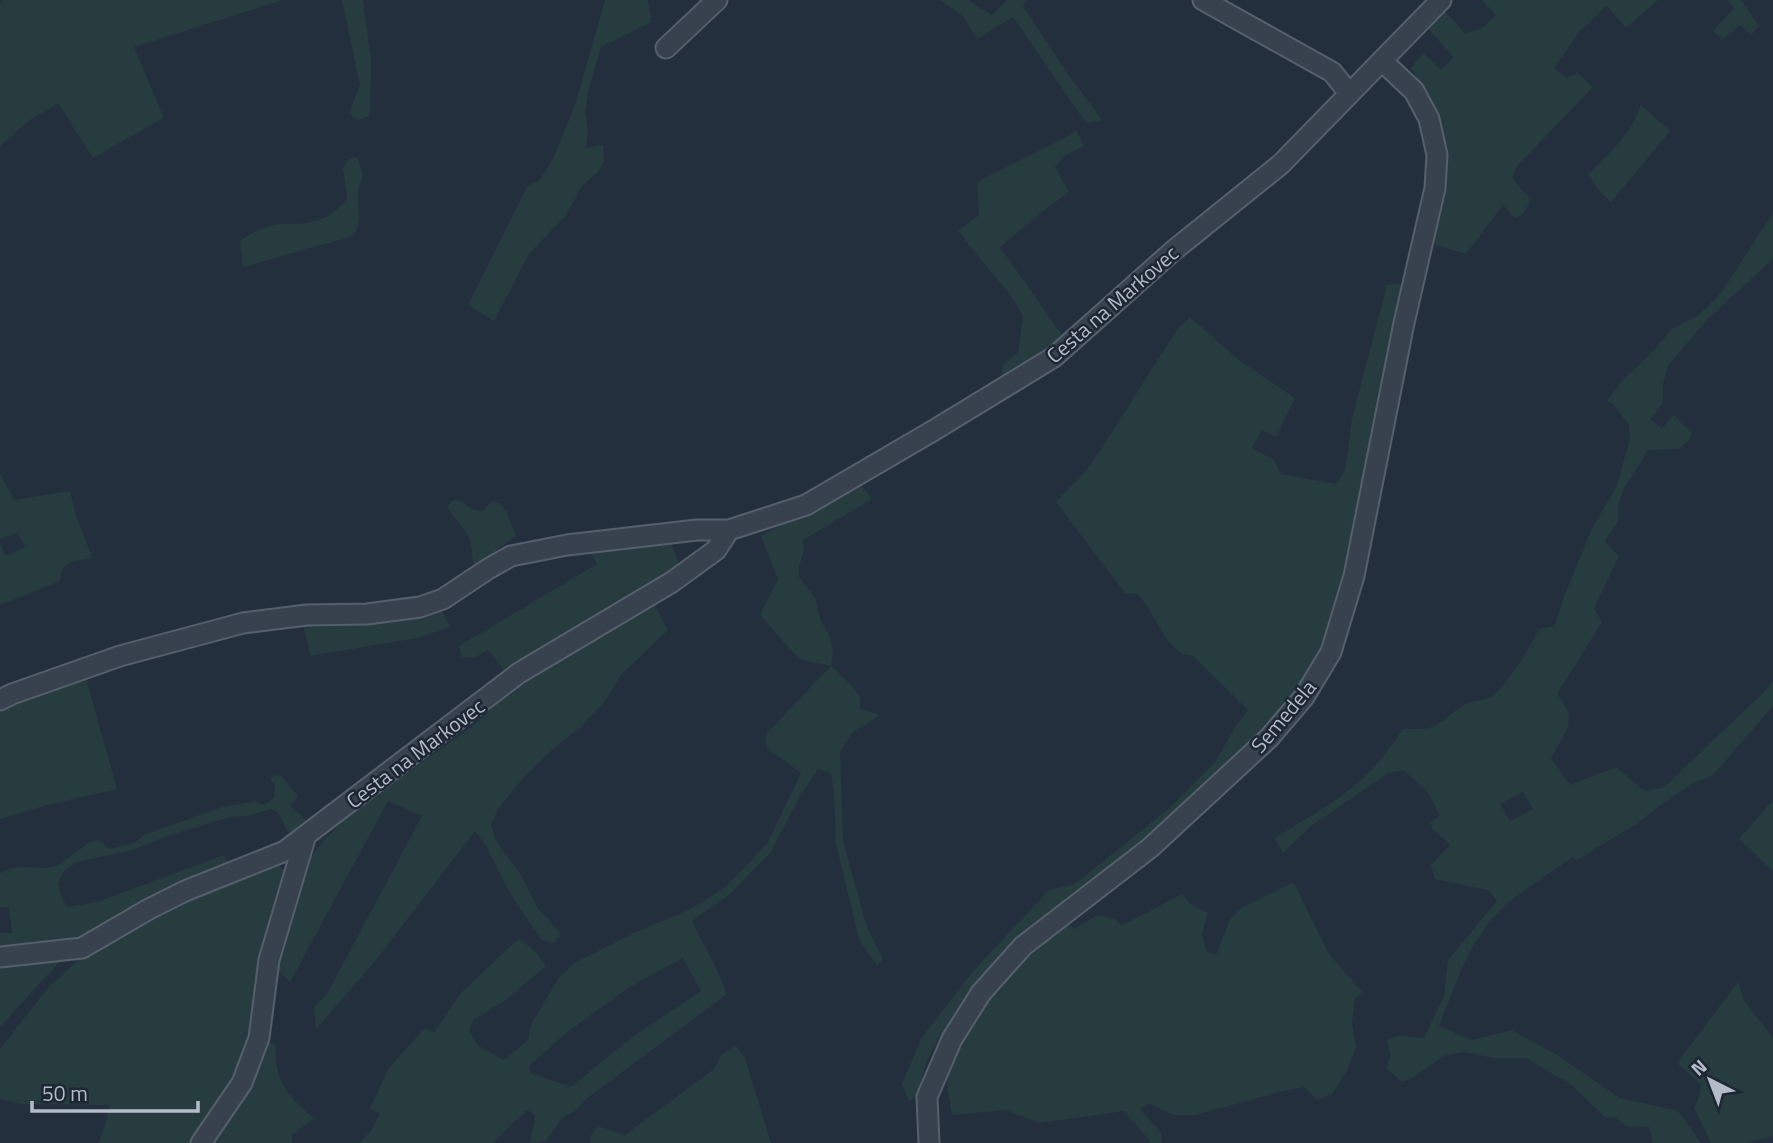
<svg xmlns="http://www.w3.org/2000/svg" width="1773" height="1143" viewBox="0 0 1773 1143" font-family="'Titillium Web',sans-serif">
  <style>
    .green { fill: #263c3f; fill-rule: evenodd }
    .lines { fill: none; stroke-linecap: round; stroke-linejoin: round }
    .street-casing { stroke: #565f6c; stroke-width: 23 }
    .street { stroke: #38414e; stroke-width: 19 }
    .labels { text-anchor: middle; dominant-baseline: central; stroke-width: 5; stroke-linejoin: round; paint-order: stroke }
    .street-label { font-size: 21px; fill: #b4bcc9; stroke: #1d2633 }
  </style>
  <rect width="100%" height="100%" fill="#242f3e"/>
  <path class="green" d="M 4,0 L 283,0 L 134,47 L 164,118 L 93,158 L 58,103 L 30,120 L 0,146 L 0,4 Z
    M 342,0 L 363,0 L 371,62 L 370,116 L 357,120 L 349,113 L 360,85 Z
    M 605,0 L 648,0 L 651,22 L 601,47 L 589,89 L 585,111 L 588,132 L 586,148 L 603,145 L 604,161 L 598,172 L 582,186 L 565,216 L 529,254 L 494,321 L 468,305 L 528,185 L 538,182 L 551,163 L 563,135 L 576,102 Z
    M 939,0 L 968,0 L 992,15 L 1007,0 L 1027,0 L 1023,6 L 1063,67 L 1102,120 L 1086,123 L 1013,17 L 977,39 L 962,15 Z
    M 1482,0 L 1658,0 L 1626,28 L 1607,6 L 1579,32 L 1554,68 L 1566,78 L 1578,73 L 1593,87 L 1517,166 L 1512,178 L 1531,200 L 1522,215 L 1515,218 L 1503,205 L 1466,254 L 1429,243 L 1434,118 L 1426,92 L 1411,68 L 1423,53 L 1441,70 L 1453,57 L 1428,28 L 1443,9 L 1465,33 L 1481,29 L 1496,15 Z
    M 1727,0 L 1741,0 L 1759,26 L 1751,35 L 1740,25 L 1723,39 L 1713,31 L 1734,8 Z
    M 1641,105 L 1670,131 L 1611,202 L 1600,192 L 1588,175 C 1609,153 1631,135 1641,105 Z
    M 1076,130 L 1084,146 L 1064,156 L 1055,167 L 1069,192 L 1043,211 L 1000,247 L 1066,341 L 999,391 L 1003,364 L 1018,353 L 1023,316 L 1015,301 L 958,231 L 979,215 L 977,182 L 1063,139 Z
    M 349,158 L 358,158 L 363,177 C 352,199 362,206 358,225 C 357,229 355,233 353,236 L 243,267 L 240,241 C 251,233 262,227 276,225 C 281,223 287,224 293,224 C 316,223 333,218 347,199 L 343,168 Z
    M 1773,213 L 1773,259 L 1709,318 L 1668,365 L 1663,384 L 1663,403 L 1650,419 L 1662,429 L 1674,415 L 1692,433 L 1688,441 L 1679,449 L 1648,450 L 1624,489 L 1618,504 L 1618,521 L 1605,541 L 1619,556 L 1594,608 L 1602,622 L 1557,694 L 1569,712 L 1568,728 L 1551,758 L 1570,785 L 1616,767 L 1644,791 L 1663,788 L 1763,693 L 1773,681 L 1773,706 L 1713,775 L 1690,785 L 1670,798 L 1636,824 L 1577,860 L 1573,857 C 1547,875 1506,900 1488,924 C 1465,953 1453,992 1439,1026 L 1472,1040 L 1512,1030 L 1557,1055 L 1620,1098 L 1678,1111 L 1701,1143 L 1653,1143 L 1649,1127 L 1626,1126 L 1615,1117 L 1606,1118 L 1570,1084 L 1526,1058 L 1494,1058 L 1463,1052 L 1447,1055 L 1436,1061 L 1412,1078 L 1402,1082 L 1386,1068 L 1391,1054 L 1386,1041 L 1397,1036 L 1424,1038 L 1444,996 L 1448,960 L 1497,901 L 1488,890 L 1435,879 L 1431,865 L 1450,845 L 1433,829 L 1430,822 L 1440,816 L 1427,791 L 1403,770 L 1388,773 L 1311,826 L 1283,853 L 1275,838 C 1303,820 1337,802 1361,780 C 1377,766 1391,747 1403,729 C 1406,729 1426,729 1429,728 C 1443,724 1453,710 1466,704 C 1476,700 1489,700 1496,693 C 1514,674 1528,651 1539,629 L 1555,626 L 1562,602 L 1592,528 L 1616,488 L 1630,439 L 1629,425 L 1613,404 L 1607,401 L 1623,380 L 1655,349 L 1672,329 L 1699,315 L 1721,293 ZM 1523,792 L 1533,809 L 1510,821 L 1500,804 Z
    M 1406,284 L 1348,575 L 1319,663 L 1267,730 L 1250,742 L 1183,807 L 1110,867 L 963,1006 L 938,1039 L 925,1065 L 918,1095 L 909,1101 L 902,1084 L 922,1037 L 974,970 L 1049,890 L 1075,884 L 1172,806 L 1216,761 L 1236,726 L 1248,710 L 1193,656 L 1180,653 L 1167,640 L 1147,606 L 1138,594 L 1125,593 L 1056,502 L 1090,466 L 1177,330 L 1190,317 L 1240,361 L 1295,398 L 1276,437 L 1262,430 L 1252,448 L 1274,460 L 1281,474 L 1336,484 L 1345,470 L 1352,419 L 1387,285 Z
    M 0,473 L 14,500 L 70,491 L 75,512 L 92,558 L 72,561 L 62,569 L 60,581 L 0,605 L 0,544 L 6,556 L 26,546 L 17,533 L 0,539 Z
    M 859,483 L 872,499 L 803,540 L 804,550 L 799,567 L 799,577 L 815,598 L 821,621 L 829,635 L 833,650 L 831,666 L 850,684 L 860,696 L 860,709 L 880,715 L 853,732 L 840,751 L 843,841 L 862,909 C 864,926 876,942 883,959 L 877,965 L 859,940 L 836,843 L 834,792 L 831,774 L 818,769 L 800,796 L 771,852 L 730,894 L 692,921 L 717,970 L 727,994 L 586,1099 L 575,1111 L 563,1117 L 546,1141 L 531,1143 L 530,1141 L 533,1130 L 535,1115 L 527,1110 L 493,1143 L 359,1143 L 370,1132 L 380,1114 L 370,1108 L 389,1068 L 425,1028 L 434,1032 L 461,993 L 518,939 L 532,948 L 546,966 L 506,1000 L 474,1019 L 469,1031 L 479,1046 L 504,1060 L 528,1040 L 531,1024 L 560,976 L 575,963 L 631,934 L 687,911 L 723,889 L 767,844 L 801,773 L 766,747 L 766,734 L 831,666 L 799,659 L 760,615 L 778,579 L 761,536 ZM 683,958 L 701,991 L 630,1039 L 571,1087 L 530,1073 L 529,1066 L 566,1033 L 628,988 Z
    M 453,500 L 460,500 L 471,509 L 482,511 L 491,502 L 500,503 L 507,513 L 516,536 L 498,549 L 493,558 L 476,570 C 470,558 474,547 468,536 C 463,526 453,517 447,507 Z
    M 669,539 L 681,568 L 510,678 L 488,650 L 474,658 L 462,657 L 459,646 L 597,564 L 589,549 Z
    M 652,601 L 668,630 L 621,675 L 604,702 L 582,726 L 549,752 L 525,776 L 498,809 L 491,825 L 496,841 L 521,875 L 538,909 L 548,919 L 561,934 L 554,943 L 542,940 C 531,923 518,907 508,889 C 497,871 489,846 475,831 L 372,965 L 316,1029 L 314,1008 L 328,992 L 422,816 L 388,801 L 290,982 L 278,971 L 281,948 L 310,857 L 324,840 L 363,801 L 393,780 L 406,774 L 474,725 L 496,705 L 541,672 L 584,643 Z
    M 440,609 L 451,627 L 417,638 L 310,656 L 303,623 Z
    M 85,675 L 117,789 L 47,805 L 0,819 L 0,708 Z
    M 274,775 L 282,776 L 291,789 L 299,796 L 290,806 L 303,817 L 311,829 L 291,837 L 278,813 L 272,809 L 247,816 L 230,817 L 170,835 L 132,850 L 77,862 L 65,870 L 58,883 L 62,898 L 67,907 L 97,902 L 224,855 L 228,867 L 76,944 L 0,952 L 0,933 L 12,933 L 9,907 L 0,908 L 0,873 L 14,868 L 29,867 L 45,868 L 57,866 L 90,842 L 99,840 L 109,849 L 134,843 L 146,834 L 219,808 L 255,801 L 264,805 L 274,798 L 275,786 L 270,779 Z
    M 1773,800 L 1773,871 L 1739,839 Z
    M 275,860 L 287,874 L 249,1041 L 236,1077 L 194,1143 L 98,1143 L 103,1132 L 110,1105 L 22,1104 L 0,1099 L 0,1049 L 47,989 L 77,961 L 152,917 Z
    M 1292,883 L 1295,885 L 1329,954 L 1363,993 L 1355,998 L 1352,1023 L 1356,1047 L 1347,1070 L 1332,1094 L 1317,1100 L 1304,1087 L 1279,1092 L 1196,1115 L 1174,1115 L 1149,1104 L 1140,1109 L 1161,1133 L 1162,1143 L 1150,1143 L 1149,1140 L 1124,1111 L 1039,1123 L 1006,1110 L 952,1115 L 947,1084 L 949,1063 L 968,1022 L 1029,949 L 1069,923 L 1074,929 L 1098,915 L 1115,919 L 1121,926 L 1182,894 L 1190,904 L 1208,913 L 1202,934 L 1206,951 L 1216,955 L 1230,920 L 1241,908 Z
    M 63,958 L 0,1027 L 0,964 Z
    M 1738,982 L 1745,1002 L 1773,1038 L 1773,1136 L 1746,1143 L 1711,1143 L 1694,1108 L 1699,1097 L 1701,1085 L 1677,1063 Z
    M 266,1040 L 276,1046 C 274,1081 288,1097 314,1118 L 292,1135 L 292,1142 L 293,1143 L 211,1143 Z
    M 736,1046 L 745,1058 L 771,1143 L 591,1143 L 590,1137 L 597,1126 L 625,1135 L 714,1069 L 721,1055 Z"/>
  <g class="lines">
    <g class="street-casing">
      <path id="street" d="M 1203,0 L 1332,72 L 1349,93
        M 666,48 L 717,0
        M 0,700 L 12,694 L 120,656 L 243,623 L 307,615 L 367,614 L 420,607 L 443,599 L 488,569 L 511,556 L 567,545 L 697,530 L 729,530 L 806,505 L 931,432 L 1054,357 L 1173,251 L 1281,164 L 1441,0
        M 0,957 L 82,948 L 149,909 L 185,891 L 285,851 L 519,673 L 672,582 L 716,550 L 729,530
        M 201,1143 L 242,1083 L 259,1038 L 269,960 L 306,835
        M 929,1143 L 927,1097 L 952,1039 L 981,993 L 1023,946 L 1150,848 L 1269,738 L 1304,697 L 1331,652 L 1354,576 L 1404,323 L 1435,188 L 1437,155 L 1429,119 L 1414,91 L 1382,61"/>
    </g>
    <use href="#street" class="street"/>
  </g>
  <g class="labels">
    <g class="street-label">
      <text transform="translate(1112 304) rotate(-41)">Cesta na Markovec</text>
      <text transform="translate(1283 716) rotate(-50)">Semedela</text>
      <text transform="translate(415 753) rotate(-37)">Cesta na Markovec</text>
    </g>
  </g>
  <g transform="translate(1710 1080) rotate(318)" stroke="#1d2633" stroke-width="5" paint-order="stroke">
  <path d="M0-5L12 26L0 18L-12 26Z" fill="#b4bcc9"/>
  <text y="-10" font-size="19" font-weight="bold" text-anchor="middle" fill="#b4bcc9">N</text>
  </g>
  <path d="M32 1101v10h166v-10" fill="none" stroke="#b4bcc9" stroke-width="3.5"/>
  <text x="42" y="1101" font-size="21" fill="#b4bcc9" stroke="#1d2633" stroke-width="5" paint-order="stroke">50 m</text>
</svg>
